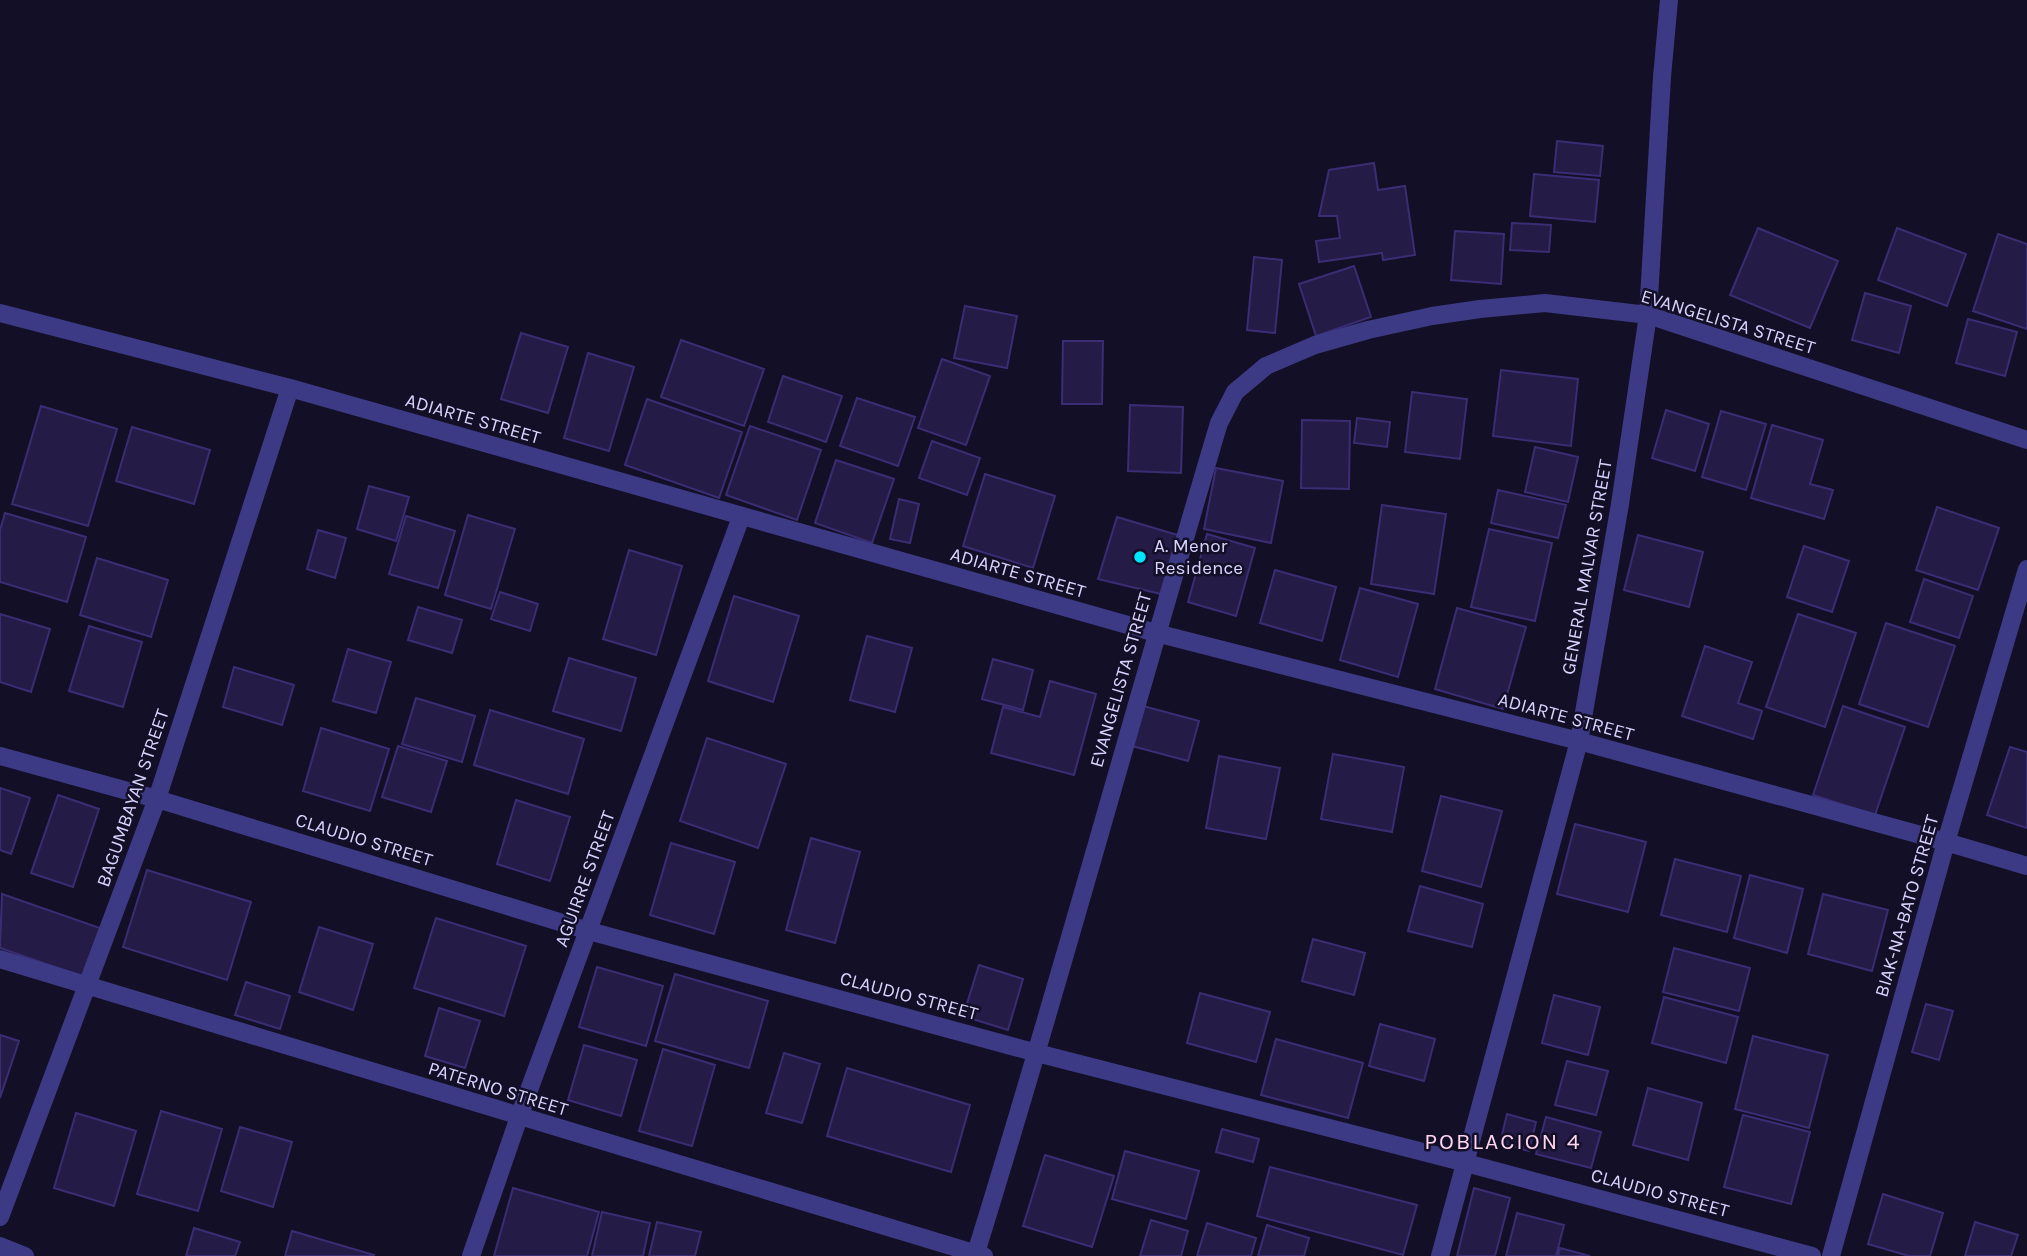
<svg xmlns="http://www.w3.org/2000/svg" width="2027" height="1256" viewBox="0 0 2027 1256" font-family="Karla,sans-serif">
  <style>
    .building { fill: #241b47; stroke: #3b2d73; stroke-width: 2 }
    .lines { fill: none; stroke-linecap: round; stroke-linejoin: round }
    .minor { stroke: #3d3a85; stroke-width: 18 }
    .poi-dot { fill: #00e5ff; stroke: #130f26; stroke-width: 2.5 }
    .labels { text-anchor: middle; dominant-baseline: central; stroke-width: 5; stroke-linejoin: round; paint-order: stroke }
    .street-label { font-size: 19px; fill: #d9d4ff; stroke: #130f26 }
    .poi-label { font-size: 19px; fill: #d9d4ff; stroke: #130f26; text-anchor: start }
    .quarter-label { font-size: 23px; letter-spacing: 2px; fill: #ffd6f0; stroke: #130f26 }
  </style>
  <rect width="100%" height="100%" fill="#130f26"/>
  <path class="building" d="M 1557,141 L 1603,146 L 1600,176 L 1554,172 Z
    M 1374,163 L 1378,190 L 1405,186 L 1415,255 L 1383,260 L 1382,253 L 1319,262 L 1316,241 L 1340,238 L 1337,216 L 1319,216 L 1329,170 Z
    M 1534,174 L 1599,180 L 1595,222 L 1530,216 Z
    M 1512,223 L 1551,225 L 1549,252 L 1510,250 Z
    M 1758,228 L 1838,261 L 1810,328 L 1730,295 Z
    M 1897,228 L 1966,254 L 1947,306 L 1878,280 Z
    M 1455,231 L 1504,234 L 1501,284 L 1451,280 Z
    M 1998,234 L 2027,244 L 2027,329 L 1973,311 Z
    M 1254,257 L 1282,260 L 1275,333 L 1247,330 Z
    M 1354,266 L 1371,317 L 1316,336 L 1299,284 Z
    M 1865,293 L 1911,306 L 1899,353 L 1852,340 Z
    M 965,306 L 1017,316 L 1007,368 L 954,358 Z
    M 1968,319 L 2017,332 L 2005,376 L 1956,363 Z
    M 521,333 L 568,347 L 548,413 L 501,399 Z
    M 681,340 L 764,369 L 744,426 L 661,397 Z
    M 1063,341 L 1103,341 L 1102,404 L 1062,404 Z
    M 588,353 L 634,367 L 609,451 L 564,438 Z
    M 942,359 L 990,376 L 966,445 L 918,428 Z
    M 1501,370 L 1578,379 L 1571,446 L 1493,436 Z
    M 783,376 L 842,396 L 826,442 L 768,422 Z
    M 1412,392 L 1467,399 L 1460,459 L 1405,452 Z
    M 857,398 L 915,417 L 898,466 L 840,446 Z
    M 647,399 L 742,432 L 719,498 L 625,465 Z
    M 1130,405 L 1183,407 L 1181,473 L 1128,471 Z
    M 41,406 L 117,429 L 88,526 L 12,504 Z
    M 1666,410 L 1709,424 L 1695,471 L 1652,458 Z
    M 1721,411 L 1766,424 L 1746,490 L 1702,477 Z
    M 1357,418 L 1390,422 L 1387,447 L 1354,443 Z
    M 1302,420 L 1350,421 L 1349,489 L 1301,488 Z
    M 1772,425 L 1823,440 L 1810,484 L 1833,490 L 1824,519 L 1751,498 Z
    M 750,426 L 821,450 L 797,520 L 726,495 Z
    M 132,427 L 210,450 L 194,504 L 116,481 Z
    M 932,441 L 980,458 L 967,495 L 919,478 Z
    M 1535,447 L 1578,457 L 1568,502 L 1525,492 Z
    M 836,460 L 894,479 L 872,543 L 815,523 Z
    M 1216,468 L 1283,481 L 1271,543 L 1204,529 Z
    M 985,474 L 1055,496 L 1033,568 L 963,546 Z
    M 369,486 L 409,497 L 396,541 L 357,529 Z
    M 1498,490 L 1566,505 L 1558,538 L 1491,523 Z
    M 899,499 L 919,504 L 910,543 L 890,539 Z
    M 1382,505 L 1446,514 L 1434,594 L 1371,584 Z
    M 1937,507 L 1999,528 L 1978,590 L 1916,570 Z
    M 5,513 L 86,537 L 67,602 L 0,582 L 0,530 Z
    M 468,515 L 515,529 L 491,609 L 445,595 Z
    M 406,516 L 455,531 L 438,588 L 389,574 Z
    M 1117,517 L 1181,536 L 1165,595 L 1098,579 Z
    M 1489,529 L 1552,543 L 1535,621 L 1471,607 Z
    M 318,530 L 346,538 L 335,578 L 307,569 Z
    M 1207,534 L 1255,548 L 1236,616 L 1188,602 Z
    M 1638,535 L 1703,552 L 1689,607 L 1624,590 Z
    M 1804,546 L 1849,561 L 1832,612 L 1787,597 Z
    M 629,550 L 682,566 L 656,655 L 603,639 Z
    M 97,558 L 168,580 L 151,637 L 80,615 Z
    M 1275,570 L 1336,587 L 1322,641 L 1260,623 Z
    M 1924,579 L 1973,596 L 1959,638 L 1910,622 Z
    M 1360,588 L 1418,604 L 1398,677 L 1340,660 Z
    M 500,592 L 538,604 L 530,631 L 491,619 Z
    M 734,596 L 799,616 L 773,702 L 708,681 Z
    M 418,607 L 462,620 L 452,653 L 408,640 Z
    M 1457,608 L 1526,627 L 1503,709 L 1435,689 Z
    M 0,614 L 50,629 L 31,692 L 0,682 Z
    M 1798,614 L 1856,633 L 1825,727 L 1766,707 Z
    M 1886,623 L 1955,646 L 1928,727 L 1859,704 Z
    M 89,626 L 142,642 L 123,707 L 69,691 Z
    M 867,636 L 912,648 L 895,712 L 850,700 Z
    M 1705,646 L 1752,662 L 1738,703 L 1762,711 L 1753,739 L 1682,716 Z
    M 348,649 L 391,662 L 376,713 L 333,701 Z
    M 569,658 L 636,678 L 621,731 L 553,711 Z
    M 993,659 L 1033,670 L 1023,710 L 982,699 Z
    M 234,667 L 294,685 L 282,725 L 223,707 Z
    M 1050,681 L 1096,694 L 1074,775 L 991,753 L 1003,707 L 1040,717 Z
    M 416,698 L 475,716 L 462,762 L 402,744 Z
    M 1143,706 L 1199,721 L 1188,761 L 1132,746 Z
    M 1843,706 L 1905,727 L 1875,815 L 1813,795 Z
    M 490,710 L 584,739 L 568,794 L 474,765 Z
    M 321,728 L 389,749 L 370,811 L 303,791 Z
    M 707,738 L 786,764 L 758,848 L 680,821 Z
    M 398,746 L 447,761 L 431,812 L 382,797 Z
    M 2010,747 L 2027,752 L 2027,828 L 1987,815 Z
    M 1333,754 L 1404,767 L 1392,832 L 1321,819 Z
    M 1219,756 L 1280,768 L 1266,839 L 1206,828 Z
    M 0,788 L 30,798 L 11,854 L 0,850 Z
    M 58,795 L 99,809 L 73,887 L 31,873 Z
    M 1441,796 L 1502,811 L 1481,887 L 1422,871 Z
    M 516,800 L 570,817 L 550,881 L 497,864 Z
    M 1575,824 L 1646,842 L 1628,912 L 1557,894 Z
    M 811,838 L 860,852 L 835,943 L 786,930 Z
    M 671,843 L 735,862 L 714,934 L 650,915 Z
    M 1675,859 L 1741,876 L 1727,932 L 1661,915 Z
    M 147,870 L 251,902 L 227,980 L 123,947 Z
    M 1750,875 L 1803,889 L 1787,953 L 1734,938 Z
    M 1420,886 L 1483,904 L 1472,947 L 1408,931 Z
    M 2,894 L 100,928 L 84,977 L 0,948 Z
    M 1823,894 L 1888,910 L 1872,971 L 1808,954 Z
    M 436,918 L 526,946 L 504,1016 L 414,988 Z
    M 319,927 L 373,944 L 353,1010 L 299,992 Z
    M 1313,939 L 1365,953 L 1354,995 L 1302,981 Z
    M 1674,948 L 1750,968 L 1739,1011 L 1663,992 Z
    M 979,965 L 1023,979 L 1008,1030 L 963,1016 Z
    M 597,967 L 663,986 L 646,1046 L 579,1027 Z
    M 675,974 L 768,1001 L 749,1068 L 655,1041 Z
    M 246,982 L 290,996 L 280,1029 L 235,1015 Z
    M 1200,993 L 1270,1012 L 1256,1062 L 1187,1043 Z
    M 1554,995 L 1600,1007 L 1588,1055 L 1542,1043 Z
    M 1664,997 L 1738,1017 L 1726,1063 L 1652,1043 Z
    M 1926,1004 L 1953,1011 L 1939,1060 L 1912,1052 Z
    M 439,1008 L 480,1021 L 465,1068 L 425,1056 Z
    M 1380,1024 L 1435,1039 L 1424,1081 L 1369,1066 Z
    M 0,1035 L 19,1041 L 0,1098 Z
    M 1753,1036 L 1828,1055 L 1809,1128 L 1735,1109 Z
    M 1276,1039 L 1363,1063 L 1348,1118 L 1261,1095 Z
    M 584,1045 L 637,1060 L 621,1116 L 568,1100 Z
    M 663,1049 L 715,1065 L 692,1146 L 639,1131 Z
    M 784,1053 L 820,1064 L 802,1123 L 766,1113 Z
    M 1567,1061 L 1608,1071 L 1596,1115 L 1555,1105 Z
    M 847,1068 L 970,1105 L 951,1172 L 827,1136 Z
    M 1648,1088 L 1702,1103 L 1688,1160 L 1633,1145 Z
    M 161,1111 L 222,1129 L 198,1211 L 137,1194 Z
    M 76,1113 L 136,1131 L 114,1206 L 54,1188 Z
    M 1507,1114 L 1536,1122 L 1529,1151 L 1500,1143 Z
    M 1743,1115 L 1810,1132 L 1791,1204 L 1724,1187 Z
    M 1546,1117 L 1601,1132 L 1591,1168 L 1536,1154 Z
    M 240,1127 L 292,1142 L 273,1207 L 221,1191 Z
    M 1222,1129 L 1259,1139 L 1253,1162 L 1216,1152 Z
    M 1125,1151 L 1199,1171 L 1186,1219 L 1112,1199 Z
    M 1045,1155 L 1114,1176 L 1092,1247 L 1023,1226 Z
    M 1270,1167 L 1417,1205 L 1403,1255 L 1257,1216 Z
    M 513,1188 L 599,1212 L 587,1256 L 494,1256 Z
    M 1474,1188 L 1510,1198 L 1495,1256 L 1457,1256 Z
    M 1883,1194 L 1943,1213 L 1930,1256 L 1909,1256 L 1868,1244 Z
    M 602,1212 L 650,1223 L 643,1256 L 592,1256 Z
    M 1517,1213 L 1564,1225 L 1556,1256 L 1506,1256 Z
    M 1151,1220 L 1188,1231 L 1181,1256 L 1140,1256 Z
    M 657,1222 L 701,1232 L 695,1256 L 649,1256 Z
    M 1975,1222 L 2018,1235 L 2011,1256 L 1965,1256 Z
    M 1207,1223 L 1256,1238 L 1251,1256 L 1197,1256 Z
    M 1267,1225 L 1309,1238 L 1304,1256 L 1258,1256 Z
    M 194,1228 L 240,1242 L 235,1256 L 186,1256 Z
    M 292,1231 L 374,1255 L 373,1256 L 285,1256 Z
    M 1560,1248 L 1590,1256 L 1558,1256 Z"/>
  <g class="lines">
    <path class="minor" d="M 0,313 L 290,388 L 1156,633 L 1579,741 L 1946,842 L 2027,866
      M 0,756 L 157,799 L 589,931 L 1037,1053 L 1466,1163 L 1812,1256
      M 0,959 L 984,1256
      M 0,1217 L 157,799 L 290,388
      M 0,1246 L 25,1256
      M 471,1256 L 519,1117 L 741,517
      M 975,1256 C 1061,980 1136,700 1219,423 L 1235,392 L 1266,366 L 1315,345 L 1368,330 L 1432,316 L 1480,309 L 1545,303 L 1648,315 L 2027,440
      M 1440,1256 L 1579,741 L 1620,504 L 1648,315 L 1662,77 L 1669,0
      M 1831,1256 L 1946,842 L 2027,569"/>
  </g>
  <circle class="poi-dot" cx="1140" cy="557" r="7"/>
  <g class="labels">
    <g class="street-label">
      <text transform="translate(1728 322) rotate(17)">EVANGELISTA STREET</text>
      <text transform="translate(473 419) rotate(16)">ADIARTE STREET</text>
      <text transform="translate(1587 567) rotate(-80)">GENERAL MALVAR STREET</text>
      <text transform="translate(1018 573) rotate(16)">ADIARTE STREET</text>
      <text transform="translate(1121 680) rotate(-74)">EVANGELISTA STREET</text>
      <text transform="translate(1566 717) rotate(15)">ADIARTE STREET</text>
      <text transform="translate(133 798) rotate(-71)">BAGUMBAYAN STREET</text>
      <text transform="translate(364 840) rotate(17)">CLAUDIO STREET</text>
      <text transform="translate(585 879) rotate(-70)">AGUIRRE STREET</text>
      <text transform="translate(1907 906) rotate(-74)">BIAK-NA-BATO STREET</text>
      <text transform="translate(909 996) rotate(15)">CLAUDIO STREET</text>
      <text transform="translate(498 1089) rotate(17)">PATERNO STREET</text>
      <text transform="translate(1660 1193) rotate(15)">CLAUDIO STREET</text>
    </g>
    <g class="poi-label">
      <text x="1154" y="546">A. Menor<tspan x="1154" dy="22">Residence</tspan></text>
    </g>
    <g class="quarter-label">
      <text x="1503" y="1141">POBLACION 4</text>
    </g>
  </g>
</svg>
